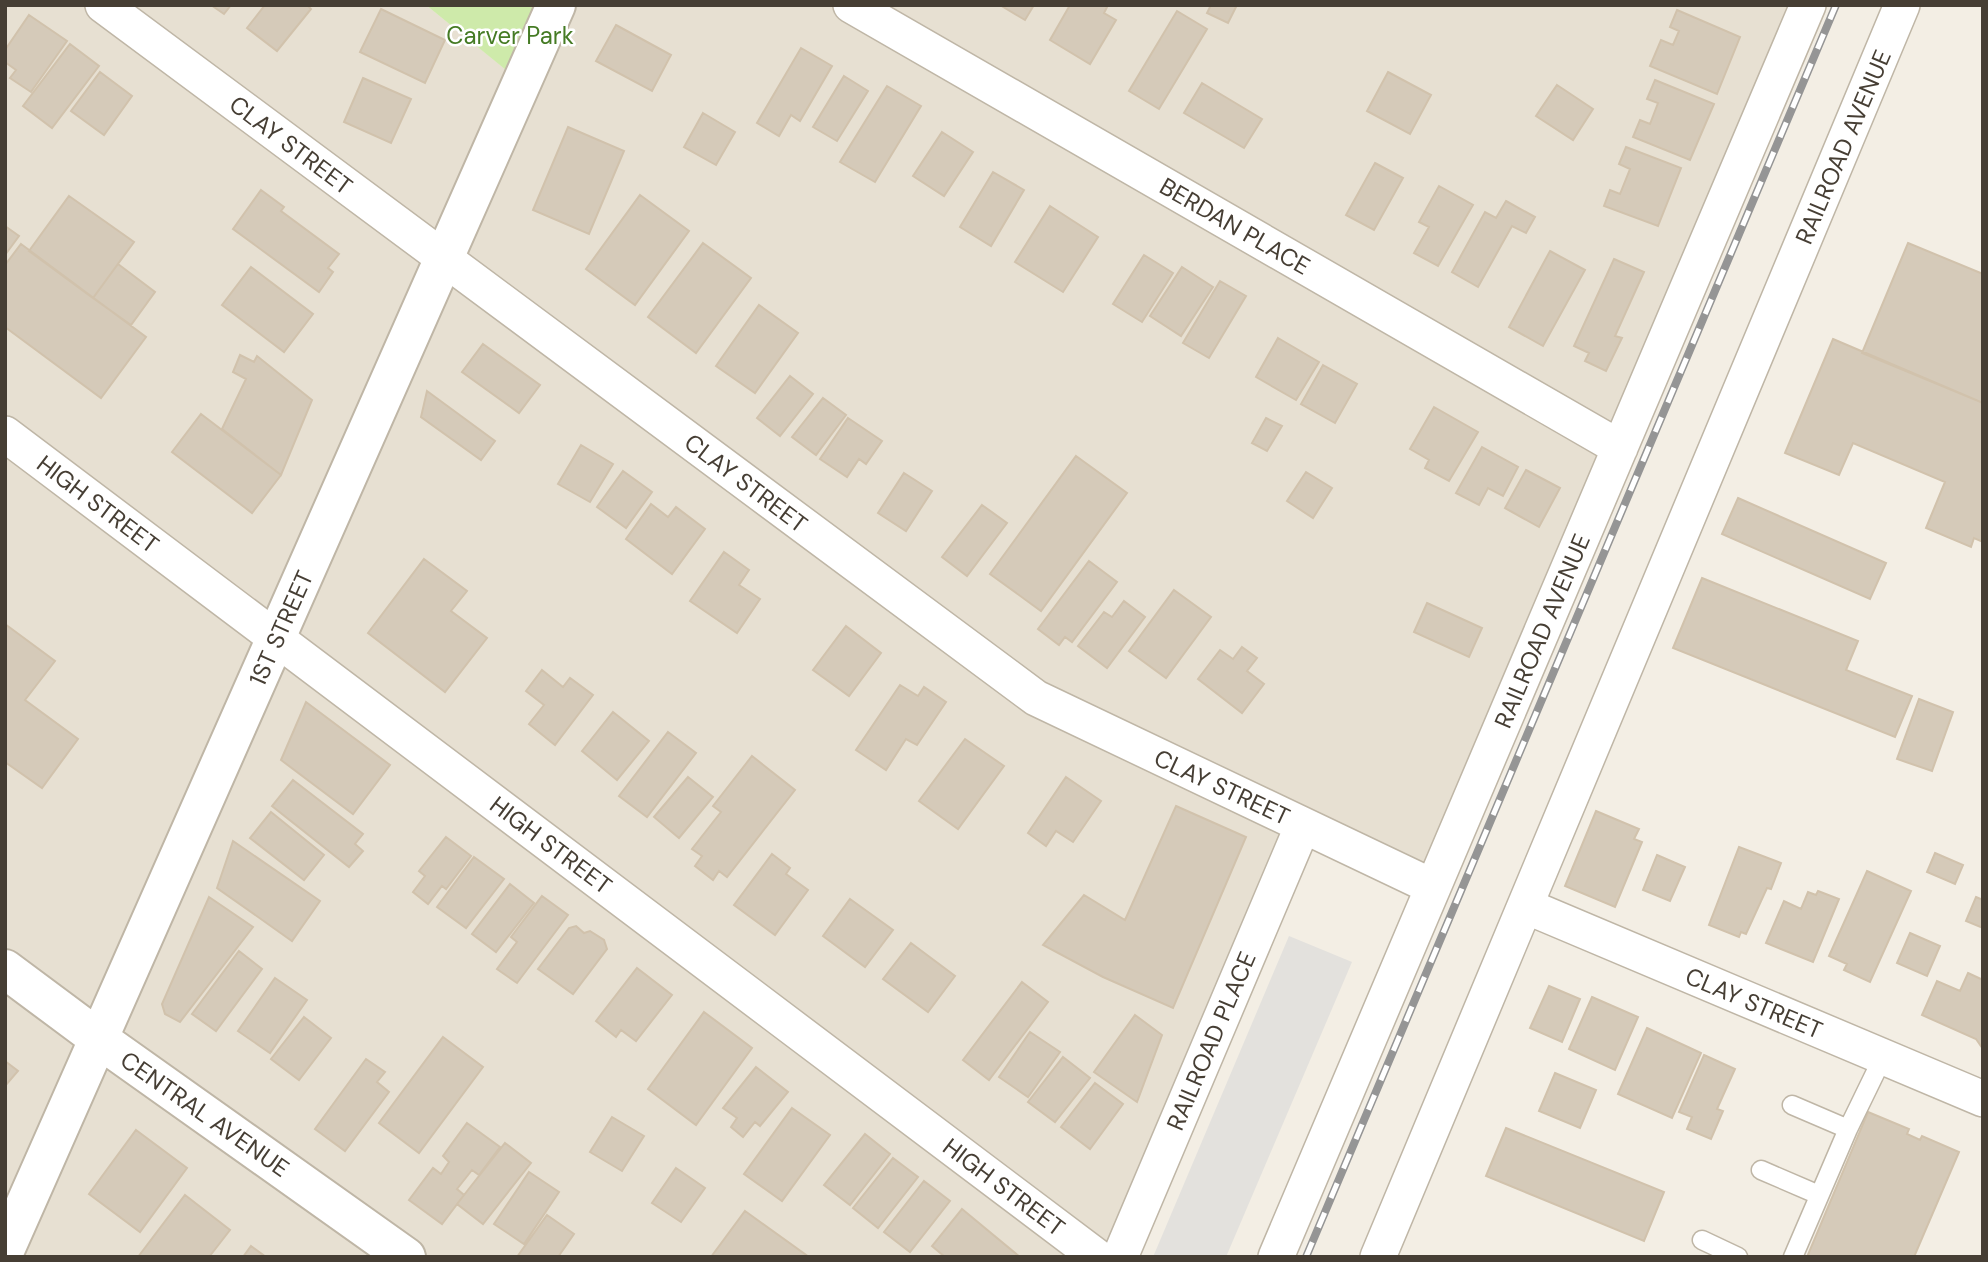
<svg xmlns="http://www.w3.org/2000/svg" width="1988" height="1262" viewBox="0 0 1988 1262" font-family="'DM Sans',sans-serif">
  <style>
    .residential { fill: #e7e0d2 }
    .green { fill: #ceeaaa }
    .parking { fill: #e3e1dd }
    .building { fill: #d5cab9; stroke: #d1c2ac; stroke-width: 2 }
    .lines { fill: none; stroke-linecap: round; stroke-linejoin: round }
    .service-casing { stroke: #bfb6a6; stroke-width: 21 }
    .minor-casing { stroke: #bfb6a6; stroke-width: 38 }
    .tertiary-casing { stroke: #bfb6a6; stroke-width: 42 }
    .service { stroke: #fff; stroke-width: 18 }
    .minor { stroke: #fff; stroke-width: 35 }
    .tertiary { stroke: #fff; stroke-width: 38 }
    .rail-casing { stroke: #959595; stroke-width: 8 }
    .rail { stroke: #fff; stroke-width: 5; stroke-dasharray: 16; stroke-linecap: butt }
    .labels { text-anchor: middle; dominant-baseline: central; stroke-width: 5; stroke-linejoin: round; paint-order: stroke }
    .park-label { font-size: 24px; fill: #457b24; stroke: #fff }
    .street-label { font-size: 24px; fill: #463e34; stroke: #fff }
  </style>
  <rect width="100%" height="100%" fill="#f3eee4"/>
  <path class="residential" d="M 5,5 L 103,5 L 126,22 L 138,5 L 426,5 L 521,82 L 556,5 L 1808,5 L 1433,887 L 1304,825 L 1120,1257 L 5,1257 Z"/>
  <path class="green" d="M 426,5 L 559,5 L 522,83 Z"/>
  <path class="parking" d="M 1289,936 L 1352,962 L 1226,1257 L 1153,1257 Z"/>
  <path class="building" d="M 211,5 L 231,5 L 224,14 Z
    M 265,5 L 307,5 L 311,9 L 277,51 L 247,28 Z
    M 1000,5 L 1034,5 L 1025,20 Z
    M 1070,5 L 1104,5 L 1107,7 L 1104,13 L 1116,20 L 1090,64 L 1050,40 Z
    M 1211,5 L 1237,5 L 1228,23 L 1207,13 Z
    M 381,9 L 445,40 L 425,83 L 360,52 Z
    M 1677,10 L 1740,37 L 1717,94 L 1650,66 L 1661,40 L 1673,45 L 1679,31 L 1670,27 Z
    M 1177,11 L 1207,29 L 1159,109 L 1129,91 Z
    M 29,15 L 67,41 L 31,92 L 10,78 L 16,70 L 5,62 L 5,50 Z
    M 616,25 L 671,55 L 652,91 L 596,61 Z
    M 70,44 L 99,66 L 52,128 L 23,106 Z
    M 801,48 L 832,66 L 800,121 L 791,115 L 779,136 L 757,123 Z
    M 100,72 L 132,96 L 104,135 L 71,111 Z
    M 1388,72 L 1431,95 L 1410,134 L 1367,111 Z
    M 844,76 L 868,91 L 837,141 L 813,127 Z
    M 363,78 L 411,99 L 391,143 L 344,122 Z
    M 1655,80 L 1714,104 L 1690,160 L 1633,137 L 1640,120 L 1650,124 L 1658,103 L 1647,99 Z
    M 1202,83 L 1262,119 L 1244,148 L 1184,113 Z
    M 1557,85 L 1593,109 L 1573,140 L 1536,116 Z
    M 887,86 L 921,106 L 875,182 L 840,162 Z
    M 703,113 L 735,132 L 716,165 L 684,147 Z
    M 568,127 L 624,151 L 589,234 L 533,210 Z
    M 942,132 L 973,152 L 944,196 L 913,176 Z
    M 1626,147 L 1681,168 L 1658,226 L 1604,206 L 1610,190 L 1620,194 L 1630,169 L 1619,164 Z
    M 1375,163 L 1403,178 L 1374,230 L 1346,215 Z
    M 993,172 L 1024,190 L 991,246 L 960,227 Z
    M 1439,186 L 1473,205 L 1438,266 L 1414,253 L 1429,227 L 1419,222 Z
    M 261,190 L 284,207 L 281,211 L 339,254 L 328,268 L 333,272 L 319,292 L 233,229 Z
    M 640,195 L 689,231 L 635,305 L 586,269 Z
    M 69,196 L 134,242 L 93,298 L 29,251 Z
    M 1506,201 L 1535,217 L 1526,233 L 1512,226 L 1478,287 L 1452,272 L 1485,212 L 1496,218 Z
    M 1050,206 L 1098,237 L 1063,292 L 1015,262 Z
    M 5,226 L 19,236 L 5,255 Z
    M 703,243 L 751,278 L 696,353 L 648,317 Z
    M 1908,243 L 1983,274 L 1983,403 L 1862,353 Z
    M 21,244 L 146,337 L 101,398 L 5,327 L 5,265 Z
    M 1550,251 L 1585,270 L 1543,346 L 1509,327 Z
    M 1144,255 L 1173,273 L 1142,322 L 1113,304 Z
    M 1614,259 L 1644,272 L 1615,336 L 1622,338 L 1606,371 L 1585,361 L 1589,353 L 1574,346 Z
    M 118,264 L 155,292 L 131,325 L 93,298 Z
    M 251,267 L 313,314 L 284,352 L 222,305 Z
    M 1182,267 L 1213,287 L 1181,336 L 1150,316 Z
    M 1220,281 L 1246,296 L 1209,358 L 1183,343 Z
    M 759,305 L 798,333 L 755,393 L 716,366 Z
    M 1278,338 L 1319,362 L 1296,400 L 1256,377 Z
    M 1833,339 L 1983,403 L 1983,542 L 1974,538 L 1971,547 L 1926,528 L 1945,482 L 1853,443 L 1839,475 L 1785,453 Z
    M 483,344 L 540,385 L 519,413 L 462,372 Z
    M 240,355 L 254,362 L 257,356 L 312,400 L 281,475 L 222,429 L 246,379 L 233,372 Z
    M 1323,365 L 1357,384 L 1335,423 L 1301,404 Z
    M 790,376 L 813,394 L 780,436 L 757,418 Z
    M 427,391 L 495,441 L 481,460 L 421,417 Z
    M 823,398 L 846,415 L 816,455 L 792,437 Z
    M 1434,407 L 1478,432 L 1449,481 L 1425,468 L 1429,460 L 1410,449 Z
    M 201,414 L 281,475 L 252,513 L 172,452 Z
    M 848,418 L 882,441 L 866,464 L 859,459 L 847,477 L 820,459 Z
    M 1266,418 L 1282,426 L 1267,451 L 1252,443 Z
    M 581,445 L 613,464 L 590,502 L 558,484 Z
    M 1482,447 L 1518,467 L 1503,496 L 1488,488 L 1479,505 L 1456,493 Z
    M 1076,456 L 1127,493 L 1041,611 L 990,574 Z
    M 1526,470 L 1560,488 L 1539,527 L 1505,508 Z
    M 623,471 L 652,492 L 626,528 L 597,507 Z
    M 1306,472 L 1332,488 L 1313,518 L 1287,501 Z
    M 904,473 L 932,491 L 906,531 L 878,513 Z
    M 1738,498 L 1886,563 L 1870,599 L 1722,534 Z
    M 651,504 L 668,517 L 676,507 L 705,529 L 672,574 L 626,539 Z
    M 982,505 L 1007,523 L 967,576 L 942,557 Z
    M 724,552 L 749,570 L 739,585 L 760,599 L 737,633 L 690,601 Z
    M 424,559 L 467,591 L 451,611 L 487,638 L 445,692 L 368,633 Z
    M 1089,561 L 1117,582 L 1072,642 L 1065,637 L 1059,645 L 1038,629 Z
    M 1702,578 L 1858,641 L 1846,670 L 1912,696 L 1895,737 L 1673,648 Z
    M 1174,590 L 1211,617 L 1166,678 L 1129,651 Z
    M 1124,601 L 1145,617 L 1107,668 L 1078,646 L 1104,612 L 1112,617 Z
    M 1427,603 L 1482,628 L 1469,657 L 1414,632 Z
    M 5,624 L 55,661 L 25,700 L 78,739 L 42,788 L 5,762 Z
    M 846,626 L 881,653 L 849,696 L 813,670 Z
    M 1242,647 L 1257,658 L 1247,671 L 1264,684 L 1242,713 L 1198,679 L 1220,650 L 1233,659 Z
    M 542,670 L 563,687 L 570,678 L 593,695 L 555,745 L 529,724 L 544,705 L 526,691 Z
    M 900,685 L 918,696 L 924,687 L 946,702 L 917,745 L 906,739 L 886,770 L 856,750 Z
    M 1919,699 L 1953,712 L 1932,771 L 1897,759 Z
    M 306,702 L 390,765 L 353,814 L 281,760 Z
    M 613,712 L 649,741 L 617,780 L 582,751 Z
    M 668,732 L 696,753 L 647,817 L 619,796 Z
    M 965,739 L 1004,766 L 958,829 L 919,801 Z
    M 752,756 L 795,790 L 727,877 L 719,871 L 713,880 L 695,866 L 702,856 L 692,849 L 721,812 L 713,806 Z
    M 688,777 L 713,797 L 679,838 L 654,817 Z
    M 1066,777 L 1101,801 L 1073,842 L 1056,831 L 1046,846 L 1028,833 Z
    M 293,780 L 363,834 L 355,844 L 363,851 L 349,867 L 272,806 Z
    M 1176,806 L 1246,837 L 1173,1008 L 1103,977 L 1043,945 L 1084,895 L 1125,920 Z
    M 1596,811 L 1639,829 L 1634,839 L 1642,842 L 1615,907 L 1565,886 Z
    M 271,812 L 324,855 L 304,880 L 250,838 Z
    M 446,837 L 471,856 L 446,889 L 442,886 L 428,904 L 413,892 L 425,876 L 419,871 Z
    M 233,841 L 320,901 L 292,941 L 217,888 Z
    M 1739,847 L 1781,863 L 1771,889 L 1767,888 L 1746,934 L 1741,932 L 1739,937 L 1709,925 Z
    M 1935,853 L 1963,865 L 1955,884 L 1927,872 Z
    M 772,854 L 790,868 L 786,874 L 808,890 L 775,935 L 734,905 Z
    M 1657,855 L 1685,867 L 1670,901 L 1643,890 Z
    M 474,857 L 504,879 L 466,928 L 437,907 Z
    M 1867,871 L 1911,891 L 1870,982 L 1844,970 L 1847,964 L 1829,956 Z
    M 510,884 L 534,903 L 496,952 L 472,934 Z
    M 1818,891 L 1839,899 L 1813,962 L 1766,943 L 1784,901 L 1801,909 L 1808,892 L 1816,895 Z
    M 542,896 L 568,915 L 517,983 L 497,969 L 517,942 L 511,937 Z
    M 209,897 L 253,927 L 180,1022 L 165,1014 L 162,1004 Z
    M 1976,897 L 1983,900 L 1983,928 L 1966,921 Z
    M 850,899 L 893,930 L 865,967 L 823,936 Z
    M 576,926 L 584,933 L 590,931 L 604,940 L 607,949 L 573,994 L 538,969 L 569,928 Z
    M 1910,933 L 1940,946 L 1927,976 L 1897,963 Z
    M 911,943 L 955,976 L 928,1012 L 883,979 Z
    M 239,951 L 262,969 L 216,1031 L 192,1014 Z
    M 637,968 L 672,995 L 636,1041 L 621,1030 L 616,1037 L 596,1021 Z
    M 1968,973 L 1983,980 L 1983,1049 L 1976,1039 L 1922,1015 L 1937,981 L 1960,991 Z
    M 275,978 L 307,1000 L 270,1053 L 238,1031 Z
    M 1022,982 L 1048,1002 L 989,1080 L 963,1060 Z
    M 1549,986 L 1580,999 L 1562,1042 L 1530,1028 Z
    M 1592,997 L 1638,1017 L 1615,1070 L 1569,1049 Z
    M 704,1012 L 752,1048 L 696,1125 L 648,1089 Z
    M 1135,1015 L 1162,1035 L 1137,1102 L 1094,1072 Z
    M 304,1017 L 331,1038 L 299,1080 L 271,1059 Z
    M 1647,1028 L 1701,1053 L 1672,1118 L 1618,1094 Z
    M 1030,1032 L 1060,1052 L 1028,1097 L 999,1077 Z
    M 443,1037 L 483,1067 L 419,1153 L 379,1123 Z
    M 1704,1055 L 1735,1069 L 1717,1109 L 1723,1111 L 1711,1139 L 1687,1129 L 1692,1117 L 1679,1112 Z
    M 1063,1057 L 1090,1078 L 1055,1122 L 1028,1102 Z
    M 366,1059 L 385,1072 L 377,1082 L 389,1092 L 345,1151 L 315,1129 Z
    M 5,1061 L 18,1071 L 5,1086 Z
    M 756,1067 L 788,1092 L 760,1126 L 755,1122 L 743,1137 L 731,1127 L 737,1118 L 723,1108 Z
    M 1555,1073 L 1596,1090 L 1580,1128 L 1539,1111 Z
    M 1095,1083 L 1123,1104 L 1090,1149 L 1061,1127 Z
    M 792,1108 L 830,1135 L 782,1201 L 744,1174 Z
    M 1868,1112 L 1909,1129 L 1907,1134 L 1920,1140 L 1922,1136 L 1959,1152 L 1914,1257 L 1807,1257 Z
    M 612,1117 L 644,1136 L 622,1171 L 590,1152 Z
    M 467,1123 L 500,1147 L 479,1175 L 472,1170 L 457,1189 L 464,1195 L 442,1224 L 409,1200 L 433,1168 L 441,1174 L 449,1162 L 443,1156 Z
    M 1506,1128 L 1664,1192 L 1644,1241 L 1486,1176 Z
    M 136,1130 L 187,1168 L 140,1232 L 89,1194 Z
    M 865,1134 L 890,1154 L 850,1205 L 824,1185 Z
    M 505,1143 L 531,1163 L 483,1224 L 457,1204 Z
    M 893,1158 L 918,1177 L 878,1228 L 853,1208 Z
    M 676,1168 L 705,1188 L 681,1222 L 652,1203 Z
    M 529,1172 L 559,1192 L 524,1244 L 494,1224 Z
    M 924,1181 L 950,1201 L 910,1252 L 884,1232 Z
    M 185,1195 L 230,1230 L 209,1257 L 138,1257 Z
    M 962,1209 L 1020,1257 L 945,1257 L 932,1246 Z
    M 745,1211 L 809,1257 L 711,1257 Z
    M 547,1215 L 574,1234 L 558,1257 L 517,1257 Z
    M 251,1246 L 266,1257 L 243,1257 Z"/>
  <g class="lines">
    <g class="service-casing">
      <path id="service" d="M 1792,1105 L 1848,1129
        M 1761,1170 L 1819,1195
        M 1702,1240 L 1738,1257
        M 1793,1257 L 1848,1129 L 1883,1057"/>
    </g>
    <g class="minor-casing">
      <path id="minor" d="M 103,5 L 1036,698 L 1433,887
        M 851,5 L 1620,448
        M 5,434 L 1097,1257
        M 1526,906 L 1983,1099
        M 1120,1257 L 1303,825
        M 1276,1257 L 1808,5
        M 1378,1257 L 1902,5"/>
    </g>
    <g class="tertiary-casing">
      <path id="tertiary" d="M 5,969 L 99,1039 L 406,1257
        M 5,1250 L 556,5"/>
    </g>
    <use href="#service" class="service"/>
    <use href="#minor" class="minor"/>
    <use href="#tertiary" class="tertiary"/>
    <g class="rail-casing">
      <path id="rail" d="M 1306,1257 L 1836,5"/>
    </g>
    <use href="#rail" class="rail"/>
  </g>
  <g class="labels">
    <g class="park-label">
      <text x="510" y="35">Carver Park</text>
    </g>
    <g class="street-label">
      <text transform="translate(291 145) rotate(37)">CLAY STREET</text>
      <text transform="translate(1843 147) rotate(-67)">RAILROAD AVENUE</text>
      <text transform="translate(1235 226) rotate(30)">BERDAN PLACE</text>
      <text transform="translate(746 483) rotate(37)">CLAY STREET</text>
      <text transform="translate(98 504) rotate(37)">HIGH STREET</text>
      <text transform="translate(281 628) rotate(-66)">1ST STREET</text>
      <text transform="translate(1542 631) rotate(-67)">RAILROAD AVENUE</text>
      <text transform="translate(1222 787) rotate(25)">CLAY STREET</text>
      <text transform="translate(551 845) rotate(37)">HIGH STREET</text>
      <text transform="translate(1754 1003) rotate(23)">CLAY STREET</text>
      <text transform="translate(1211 1041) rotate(-67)">RAILROAD PLACE</text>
      <text transform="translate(205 1114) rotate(35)">CENTRAL AVENUE</text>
      <text transform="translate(1004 1187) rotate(37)">HIGH STREET</text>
    </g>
  </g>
  <rect width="1988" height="1262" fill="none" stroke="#463e34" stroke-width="14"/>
</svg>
